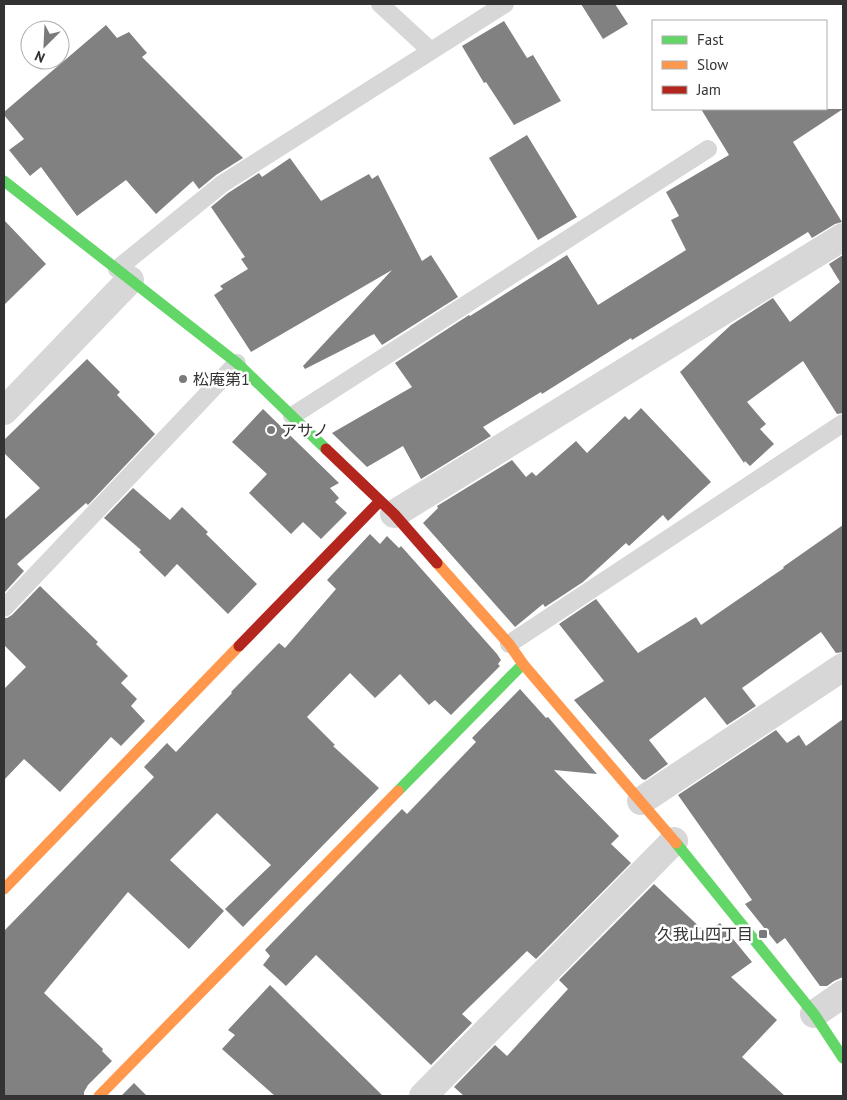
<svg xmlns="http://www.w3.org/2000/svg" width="847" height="1100" viewBox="0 0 847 1100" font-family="'PT Sans','Noto Sans JP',sans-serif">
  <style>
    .building { fill: #818181 }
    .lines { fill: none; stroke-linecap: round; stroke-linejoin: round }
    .lane { stroke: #d7d7d7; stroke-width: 18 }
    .street { stroke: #d7d7d7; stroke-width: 28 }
    .fast { stroke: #63d668; stroke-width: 11 }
    .slow { stroke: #ff974d; stroke-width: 11 }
    .jam { stroke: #b3261e; stroke-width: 11 }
    .poi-dot { fill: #7a7a7a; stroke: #fff; stroke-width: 2 }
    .labels { text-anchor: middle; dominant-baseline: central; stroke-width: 5; stroke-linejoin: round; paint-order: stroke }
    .poi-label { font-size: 16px; fill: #333; stroke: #fff; text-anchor: start }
  </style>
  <rect width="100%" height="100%" fill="#fff"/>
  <path class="building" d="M 581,4 L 615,4 L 628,24 L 603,39 Z
    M 504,21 L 527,58 L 533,55 L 561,101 L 514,125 L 486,82 L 484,83 L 462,46 Z
    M 106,25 L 117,38 L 129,32 L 147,53 L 142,57 L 243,158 L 216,175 L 199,189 L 193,181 L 156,214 L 126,180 L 77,216 L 41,167 L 30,176 L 9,150 L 24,139 L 4,115 L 4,112 Z
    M 701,109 L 843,109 L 793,142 L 842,222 L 835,224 L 812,238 L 808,232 L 632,340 L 631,338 L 542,394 L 541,392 L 483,427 L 491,436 L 421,479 L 403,446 L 367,467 L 332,433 L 412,387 L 395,363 L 469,315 L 470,316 L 567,255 L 598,305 L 686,250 L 671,220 L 679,216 L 666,192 L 729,155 Z
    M 527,135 L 577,217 L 538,240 L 489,158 Z
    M 290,158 L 321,201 L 369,174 L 372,179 L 378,175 L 422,261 L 431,255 L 458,297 L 382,345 L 374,334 L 305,369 L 303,366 L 392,270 L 251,352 L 214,295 L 223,289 L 220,286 L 248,269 L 241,259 L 245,257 L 211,207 L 228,193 L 259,173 L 262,177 Z
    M 4,220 L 46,264 L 4,305 Z
    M 843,255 L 843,413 L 837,414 L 803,361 L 747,402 L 766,424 L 760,429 L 774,444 L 750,466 L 745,461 L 744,463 L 680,372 L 731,325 L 773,298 L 790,322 L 840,282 L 829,264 Z
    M 87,359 L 120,392 L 117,395 L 155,434 L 88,505 L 86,503 L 17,564 L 24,571 L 4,593 L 4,520 L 40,488 L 4,453 L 4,440 Z
    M 641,408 L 711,482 L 668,521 L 663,515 L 629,546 L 626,543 L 583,582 L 545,607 L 543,604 L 515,627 L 423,523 L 438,508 L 437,506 L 512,460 L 526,477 L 532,472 L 536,476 L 576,441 L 587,453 L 625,416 L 629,420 Z
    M 263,409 L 339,483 L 330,488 L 339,498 L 335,502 L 347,513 L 321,539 L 303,522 L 291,534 L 249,493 L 267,474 L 232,442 Z
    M 133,488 L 170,520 L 182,507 L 208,532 L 206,534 L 257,584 L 228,614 L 177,564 L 165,577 L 139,552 L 141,550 L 104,518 Z
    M 843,525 L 843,652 L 836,653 L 821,632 L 742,688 L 756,706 L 727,725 L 705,697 L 649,740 L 668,764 L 645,780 L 642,779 L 574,700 L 604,681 L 559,624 L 596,599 L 638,653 L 696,617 L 701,625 L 784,568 L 783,567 Z
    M 370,534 L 380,544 L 387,536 L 399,548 L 401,546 L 497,654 L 501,660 L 498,664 L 500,666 L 451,715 L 435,700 L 429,705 L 400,674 L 375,698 L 350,673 L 307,717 L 335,745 L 333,746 L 379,788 L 243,927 L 225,909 L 271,865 L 217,813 L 170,860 L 224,911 L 189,949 L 128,892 L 44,993 L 103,1049 L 102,1051 L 112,1061 L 88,1085 L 84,1092 L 84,1096 L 4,1096 L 4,931 L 154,777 L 144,767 L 167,743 L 176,752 L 232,693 L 231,692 L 279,643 L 285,648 L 336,589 L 327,580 Z
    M 40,586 L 98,642 L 96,644 L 128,676 L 121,683 L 137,699 L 131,706 L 145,721 L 121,746 L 111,737 L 60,792 L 24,759 L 4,780 L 4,689 L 26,667 L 4,645 L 4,618 L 7,618 L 12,615 Z
    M 520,689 L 546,718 L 548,717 L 597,774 L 554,770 L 619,836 L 611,844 L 631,863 L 536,959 L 527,951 L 462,1014 L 472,1023 L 431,1065 L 316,955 L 286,986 L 263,965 L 270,956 L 265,950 L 402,809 L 407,814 L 476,742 L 472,738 Z
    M 843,719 L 843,977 L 834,981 L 827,986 L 820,986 L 785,938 L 777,944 L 745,904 L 752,900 L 678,795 L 776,730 L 787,743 L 799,735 L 806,746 Z
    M 654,884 L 706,933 L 720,923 L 752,962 L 731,977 L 777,1020 L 742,1057 L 785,1096 L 464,1096 L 454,1087 L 495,1045 L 507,1056 L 568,989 L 559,980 Z
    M 270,985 L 383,1096 L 275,1096 L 222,1049 L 235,1035 L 228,1030 Z
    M 134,1083 L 147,1096 L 121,1096 Z"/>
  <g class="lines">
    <path class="lane" d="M 380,4 L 431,51
      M 117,269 L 222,184 L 505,4
      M 292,416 L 708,149
      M 4,608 L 237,363
      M 509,644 L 843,423"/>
    <path class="street" d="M 4,411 L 130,280
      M 394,514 L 843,237
      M 641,801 L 843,667
      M 814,1014 L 843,994
      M 423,1096 L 674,841"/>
    <path class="fast" d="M 4,181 L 237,363 L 326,449
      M 398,791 L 523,664
      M 676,843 L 814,1014 L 843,1058"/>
    <path class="slow" d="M 437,563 L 509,644 L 523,664 L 676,843
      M 4,889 L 239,646
      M 99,1096 L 398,791"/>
    <path class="jam" d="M 326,449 L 394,514 L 437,563
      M 239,646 L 380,501"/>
  </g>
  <g class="poi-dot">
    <circle cx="183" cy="379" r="5"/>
    <circle cx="271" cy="430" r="5"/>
    <rect x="758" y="929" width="10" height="10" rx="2.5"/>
  </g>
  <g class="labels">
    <g class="poi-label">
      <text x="193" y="379">松庵第1</text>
      <text x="281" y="430">アサノ</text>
      <text x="753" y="934" text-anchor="end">久我山四丁目</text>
    </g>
  </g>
  <rect width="847" height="1100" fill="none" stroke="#333333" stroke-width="10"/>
  <rect x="652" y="20" width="175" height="90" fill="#ffffff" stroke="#adadad"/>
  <rect x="662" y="36" width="25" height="8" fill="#63d668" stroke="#adadad"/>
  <text x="697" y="45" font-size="15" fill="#333333">Fast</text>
  <rect x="662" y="61" width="25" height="8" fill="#ff974d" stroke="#adadad"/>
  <text x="697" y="70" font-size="15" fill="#333333">Slow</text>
  <rect x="662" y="86" width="25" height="8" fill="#b3261e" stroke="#adadad"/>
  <text x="697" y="95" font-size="15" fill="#333333">Jam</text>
  <g transform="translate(45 45) rotate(204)"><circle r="24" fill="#ffffff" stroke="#adadad"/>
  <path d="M0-4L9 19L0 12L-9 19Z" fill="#7a7a7a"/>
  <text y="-8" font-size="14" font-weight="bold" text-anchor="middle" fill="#333333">N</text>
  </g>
</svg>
